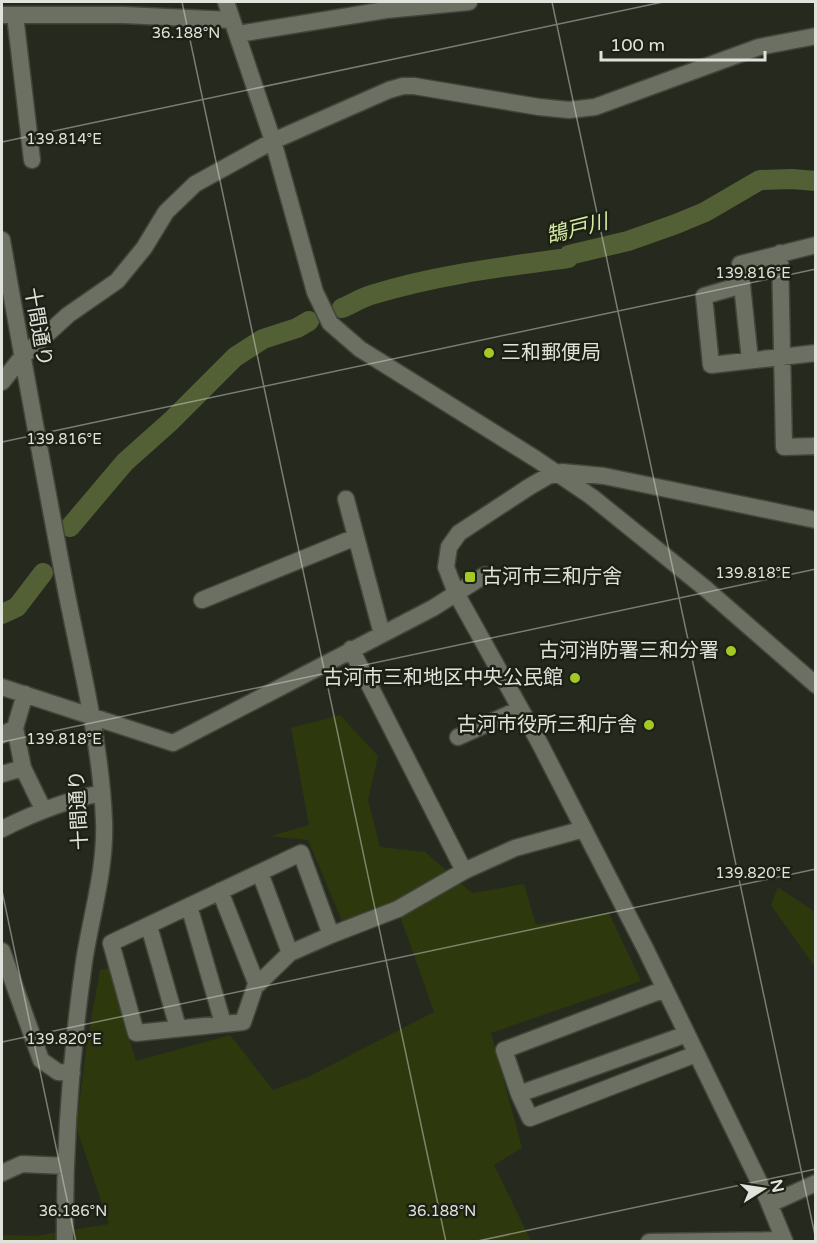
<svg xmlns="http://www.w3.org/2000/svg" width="817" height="1243" viewBox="0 0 817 1243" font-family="'Varela Round','Noto Sans JP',sans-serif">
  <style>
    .green { fill: #2d380d }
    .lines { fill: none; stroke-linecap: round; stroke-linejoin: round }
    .river { stroke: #535f34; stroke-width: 20 }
    .minor-casing { stroke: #41453b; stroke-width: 19 }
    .minor { stroke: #6c7062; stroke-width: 16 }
    .ticks { fill: none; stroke: #e0e3db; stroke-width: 1.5; stroke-opacity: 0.45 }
    .poi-dot { fill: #a4c825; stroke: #1d2115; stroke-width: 2 }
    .labels { text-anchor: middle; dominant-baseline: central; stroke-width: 5; stroke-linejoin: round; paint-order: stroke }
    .street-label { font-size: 20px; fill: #e0e3db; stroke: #1d2115 }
    .poi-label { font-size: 20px; fill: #e0e3db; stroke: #1d2115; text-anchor: end }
    .water-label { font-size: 21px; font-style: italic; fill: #d5eba3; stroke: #1d2115 }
    .ticks-label { font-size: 15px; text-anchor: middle; fill: #e0e3db; stroke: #1d2115; stroke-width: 5; stroke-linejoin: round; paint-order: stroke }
  </style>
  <rect width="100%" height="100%" fill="#262a1e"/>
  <path class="green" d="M 340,715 L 378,756 L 368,800 L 380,847 L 425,852 L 472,893 L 524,884 L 536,925 L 609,913 L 641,981 L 491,1033 L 522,1148 L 494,1165 L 531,1241 L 2,1242 L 2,1235 L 35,1236 L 109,1224 L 76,1127 L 87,1043 L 100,970 L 109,968 L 136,1061 L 230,1035 L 273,1090 L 308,1077 L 434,1012 L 398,910 L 342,921 L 308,840 L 270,836 L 309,825 L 291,728 Z
    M 778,887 L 815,912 L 815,967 L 771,905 Z"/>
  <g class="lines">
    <path class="river" d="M 342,308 C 352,304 361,298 371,295 C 435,275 502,267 568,258 L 569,255 L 628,241 L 676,224 L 705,212 L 760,180 L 792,179 L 816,181
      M 70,527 L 125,462 L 171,421 L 235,357 L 263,339 L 297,328 L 309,321
      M 2,614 L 17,607 L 43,573"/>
    <g class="minor-casing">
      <path id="minor" d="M 226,2 L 273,141 L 315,292 L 330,323 L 360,349 L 536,459 L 592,497 L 706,589 L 816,685
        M 2,15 L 123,15 L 232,20
        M 15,15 L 32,160
        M 238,34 L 386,10 L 469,2
        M 2,240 C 22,357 44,474 66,590 C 81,666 101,744 104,821 C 106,869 91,916 84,962 C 71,1054 64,1148 65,1242
        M 816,245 L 740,264 L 742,285 L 704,296 L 711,365 L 816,353
        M 780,253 L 784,447 L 816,446
        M 742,285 L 750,360
        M 2,382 L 22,357 L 68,315 L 117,281 L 144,248 L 166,212 L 195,184 L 273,141 L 389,90 L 403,86 L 414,86 L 539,107 L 569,110 L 595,107 L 759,47 L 816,36
        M 346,499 L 382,634
        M 202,600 L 356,537
        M 351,649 L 464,871
        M 2,687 L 173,743 L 433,608 L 485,575
        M 25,694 L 15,728 L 23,768 L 43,809
        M 2,735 L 15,728
        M 458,737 L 520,709
        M 2,774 L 23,768
        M 2,829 C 34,813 66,800 102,793
        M 301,853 L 331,935 L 290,953 L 255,987 L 243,1022 L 136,1033 L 111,943 Z
        M 260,873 L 290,953
        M 220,891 L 257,985
        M 189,906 L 223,1023
        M 149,926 L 178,1028
        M 331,935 L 398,909 L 464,871 L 515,848 L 584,829
        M 2,951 L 41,1060 L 58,1072 L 72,1073
        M 687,1034 L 519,1094 L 530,1118 L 696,1054
        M 519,1094 L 504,1050 L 665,989
        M 2,1173 L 22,1164 L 66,1166
        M 770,1204 L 816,1183
        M 649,1242 L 784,1240
        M 785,1242 L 767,1198 L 646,950 L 539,742 L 456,593 L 446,567 L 449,547 L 459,533 L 529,487 L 548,476 L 562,472 L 604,476 L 816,520"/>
    </g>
    <use href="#minor" class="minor"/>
  </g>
  <path class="ticks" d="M 182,2 L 446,1242M 552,2 L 816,1240M 2,142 L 663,2M 2,442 L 816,269M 2,742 L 816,569M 2,891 L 76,1242M 2,1042 L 816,869M 473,1242 L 816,1169"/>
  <g class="poi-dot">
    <circle cx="489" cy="353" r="6"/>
    <rect x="464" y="571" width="12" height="12" rx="3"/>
    <circle cx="731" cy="651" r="6"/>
    <circle cx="575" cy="678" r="6"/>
    <circle cx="649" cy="725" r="6"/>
  </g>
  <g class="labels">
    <g class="street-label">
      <text transform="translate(38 327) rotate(80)">十間通り</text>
      <text transform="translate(79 810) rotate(-93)">十間通り</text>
    </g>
    <g class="poi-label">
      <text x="501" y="353" text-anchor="start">三和郵便局</text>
      <text x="482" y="577" text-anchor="start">古河市三和庁舎</text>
      <text x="719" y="651">古河消防署三和分署</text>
      <text x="563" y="678">古河市三和地区中央公民館</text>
      <text x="637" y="725">古河市役所三和庁舎</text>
    </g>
    <g class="water-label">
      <text transform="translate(577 229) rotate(-14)">鵠戸川</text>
    </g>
  </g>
  <g class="ticks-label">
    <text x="186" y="38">36.188°N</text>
    <text x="64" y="144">139.814°E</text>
    <text x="753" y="278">139.816°E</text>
    <text x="64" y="444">139.816°E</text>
    <text x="753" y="578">139.818°E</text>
    <text x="64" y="744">139.818°E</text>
    <text x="753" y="878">139.820°E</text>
    <text x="64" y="1044">139.820°E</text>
    <text x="73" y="1216">36.186°N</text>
    <text x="442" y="1216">36.188°N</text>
  </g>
  <rect width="817" height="1243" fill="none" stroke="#e0e3db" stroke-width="6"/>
  <g transform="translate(763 1189) rotate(78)" stroke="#1d2115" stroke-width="4.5" paint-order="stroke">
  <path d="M0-4.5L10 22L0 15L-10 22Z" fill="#e0e3db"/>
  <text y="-9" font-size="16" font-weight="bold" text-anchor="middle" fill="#e0e3db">N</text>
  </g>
  <path d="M601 51v9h164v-9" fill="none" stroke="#e0e3db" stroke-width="3"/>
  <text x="610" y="51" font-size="18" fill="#e0e3db" stroke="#1d2115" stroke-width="4.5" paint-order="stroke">100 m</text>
</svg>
